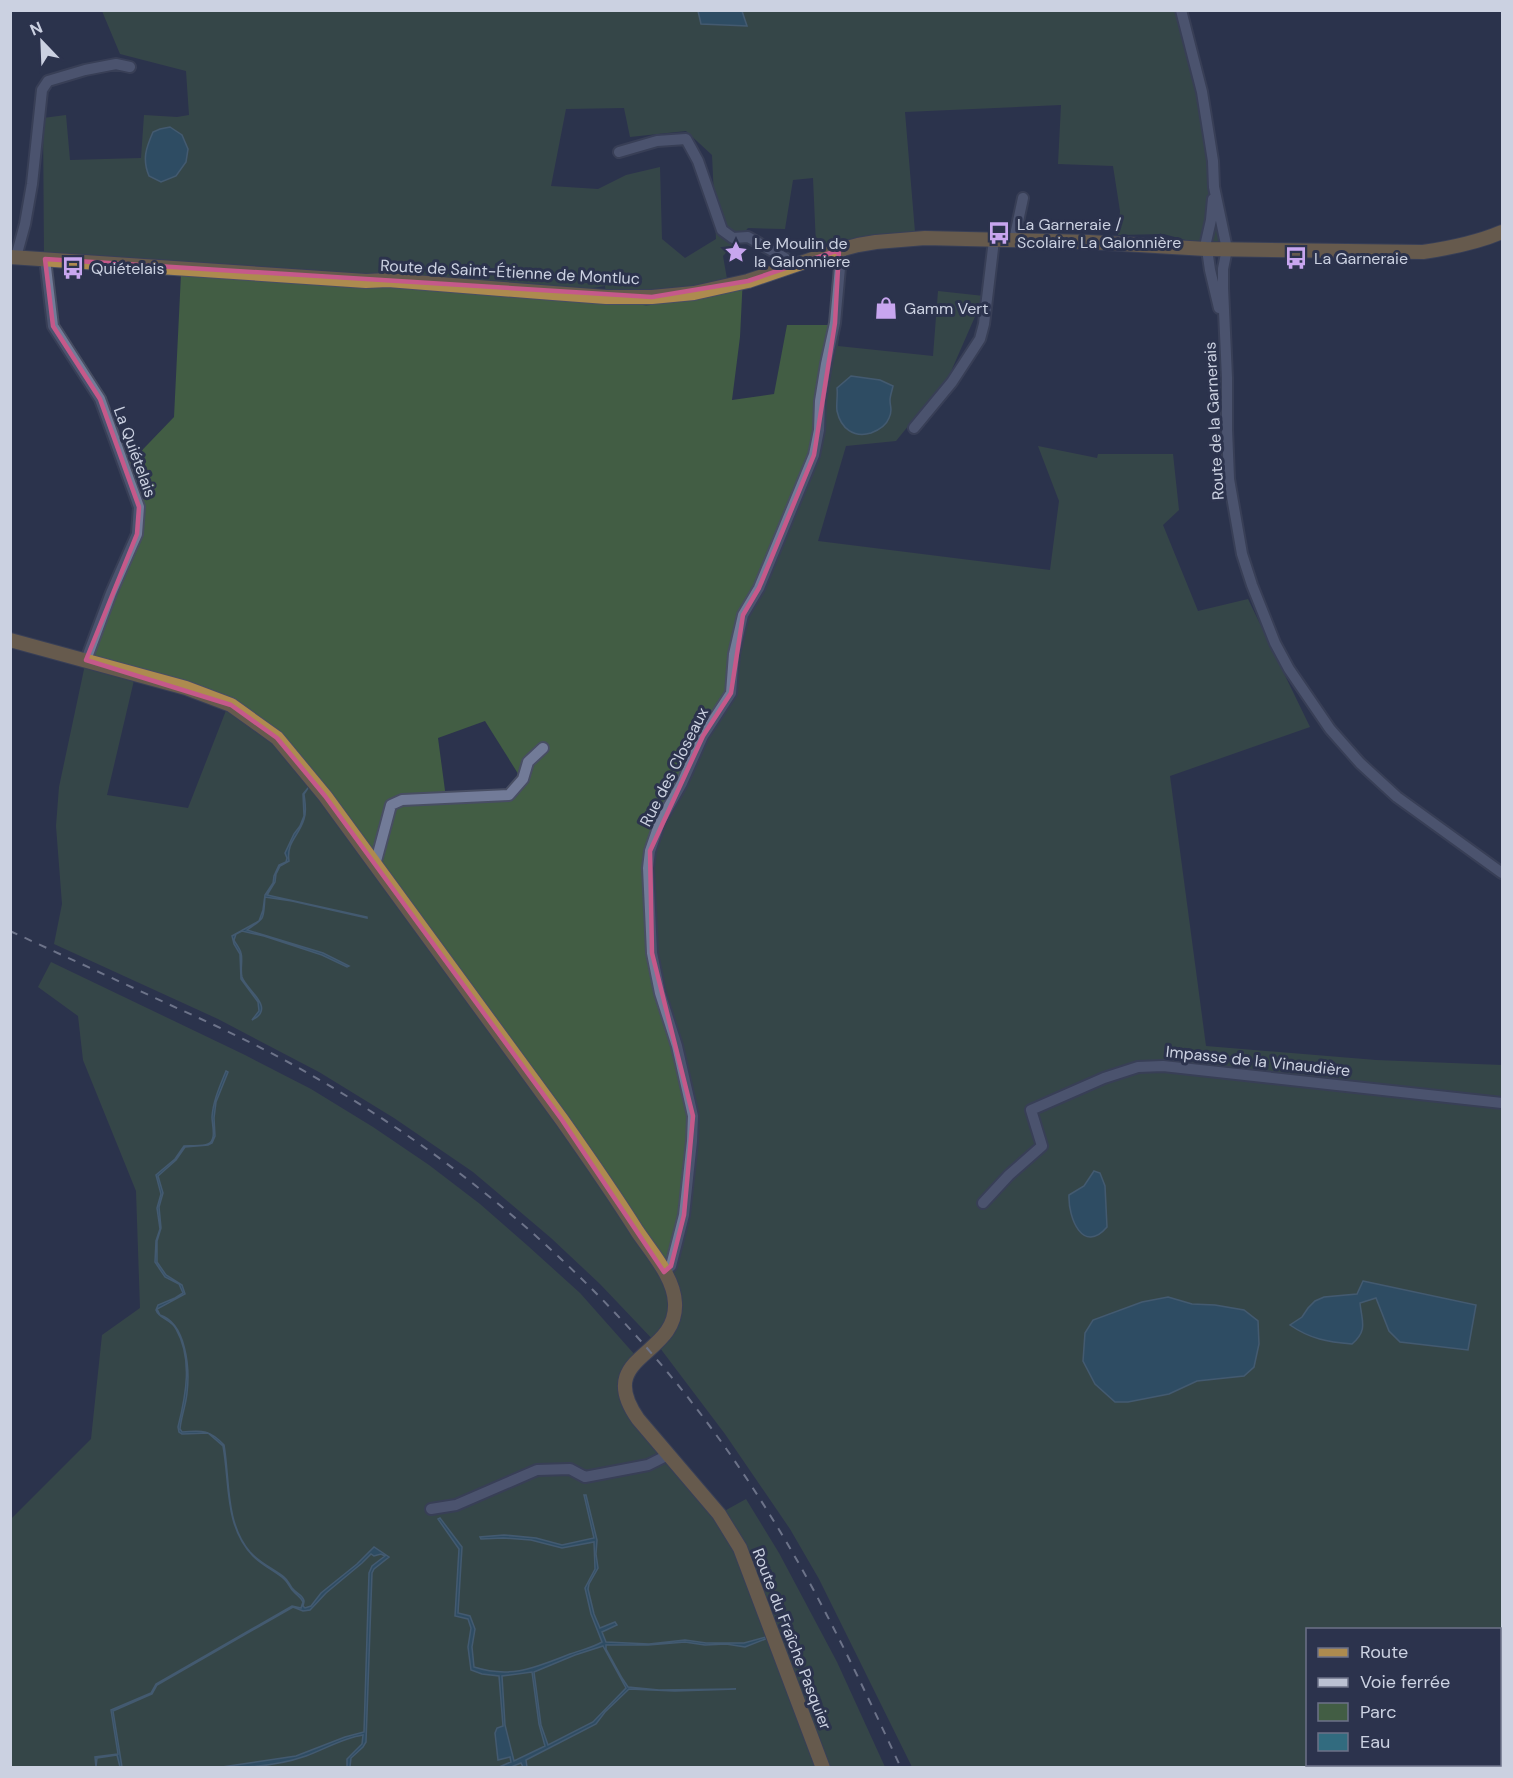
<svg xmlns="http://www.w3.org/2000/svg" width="1513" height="1778" viewBox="0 0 1513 1778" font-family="'DM Sans',sans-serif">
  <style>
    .green { fill: #425d44; fill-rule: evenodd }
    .water { fill: #326b7f; stroke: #608a9c; stroke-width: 1.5; fill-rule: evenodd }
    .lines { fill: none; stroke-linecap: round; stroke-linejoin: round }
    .minor-casing { stroke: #484e63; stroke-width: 14 }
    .major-casing { stroke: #484e63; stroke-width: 16 }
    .minor { stroke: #727b98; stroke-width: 10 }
    .major { stroke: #ad8b4f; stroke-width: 14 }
    .rail { stroke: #bbc1d2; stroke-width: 2; stroke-dasharray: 8 8; stroke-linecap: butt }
    .marked { fill: none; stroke: #c5598a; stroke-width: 4.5; stroke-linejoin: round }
    .labels { text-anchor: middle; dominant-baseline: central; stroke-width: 6; stroke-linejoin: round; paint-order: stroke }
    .poi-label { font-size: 16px; fill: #cbd1e1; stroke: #2c334d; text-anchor: start }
    .street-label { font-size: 16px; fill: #cbd1e1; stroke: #2c334d }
  </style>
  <rect width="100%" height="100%" fill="#2c334d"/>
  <path class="green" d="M 102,11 L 1182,11 L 1202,92 L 1219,216 L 1218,249 L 1164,234 L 1118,235 L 1120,211 L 1113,166 L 1058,164 L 1061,105 L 905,112 L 915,232 L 816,245 L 813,178 L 793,180 L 785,229 L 748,228 L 723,256 L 727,279 L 743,276 L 740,337 L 732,400 L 774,394 L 787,325 L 840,325 L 838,346 L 933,356 L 938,291 L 984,296 L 949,376 L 896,441 L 846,446 L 818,541 L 1050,570 L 1059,501 L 1038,446 L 1097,458 L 1098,454 L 1173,454 L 1179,510 L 1163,525 L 1198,611 L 1248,599 L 1310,727 L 1170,776 L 1206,1046 L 1376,1060 L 1502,1065 L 1502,1767 L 912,1767 L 819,1579 L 790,1529 L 725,1434 L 657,1344 L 600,1284 L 551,1238 L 473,1172 L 394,1118 L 319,1072 L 218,1019 L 54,944 L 62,904 L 56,826 L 59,787 L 86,660 L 137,534 L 139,507 L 124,469 L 174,417 L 181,274 L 44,255 L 43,118 L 66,115 L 70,160 L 141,158 L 144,115 L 177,117 L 189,115 L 186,71 L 120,54 ZM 624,108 L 630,137 L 686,131 L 712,155 L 716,239 L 685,258 L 662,239 L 660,167 L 626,175 L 598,189 L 551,186 L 566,109 ZM 605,286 L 606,297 L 651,306 L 556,294 ZM 135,676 L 227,708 L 188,808 L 107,795 ZM 485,721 L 522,780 L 509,795 L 446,798 L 438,738 ZM 1308,1630 L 1500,1630 L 1500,1764 L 1308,1764 Z
    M 51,962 L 245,1055 L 311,1089 L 373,1127 L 429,1165 L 480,1204 L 528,1246 L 580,1293 L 635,1355 L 625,1394 L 719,1514 L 746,1499 L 779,1553 L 837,1662 L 885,1767 L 11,1768 L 11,1519 L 91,1439 L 102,1335 L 140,1308 L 136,1191 L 83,1060 L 78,1016 L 38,987 Z"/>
  <path class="water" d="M 698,11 L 742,11 L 747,26 L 701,24 Z
    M 170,127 L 182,135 L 188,149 L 186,162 L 176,176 L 161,182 L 149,176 C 142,159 146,148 153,132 L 160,129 Z
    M 851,376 L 880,380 L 893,386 C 892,391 890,396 890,400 C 890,407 893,411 889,418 C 886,426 879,430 871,433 C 854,438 841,429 837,411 C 836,404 838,395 837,388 Z
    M 308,788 L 304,794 C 305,803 307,811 304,819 C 299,836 286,842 289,861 L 280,866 L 276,874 L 275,882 L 267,895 L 367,917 L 367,918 L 292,901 L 265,897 C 263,920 266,917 247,930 L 323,953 L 349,966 L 347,967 L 322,955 L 264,936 L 242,931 L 236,934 L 234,940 C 236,944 240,949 241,953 C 243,960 240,969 242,977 C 246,990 277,1008 252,1020 L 259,1011 L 258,1002 L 241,979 L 240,954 L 234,944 L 232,936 L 259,921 L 263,910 L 265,895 L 273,883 L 274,876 L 279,865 L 286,862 L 287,858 L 285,853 L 294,834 L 300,826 L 304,816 L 303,794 Z
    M 226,1071 L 228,1072 L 216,1102 L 214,1118 L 215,1136 L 212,1143 L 208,1145 L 185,1147 L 176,1160 L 158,1176 L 163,1193 L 159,1207 L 161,1228 L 157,1241 L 157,1262 L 166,1275 L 182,1285 L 185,1294 L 157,1309 L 160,1315 C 186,1323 190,1368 187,1393 C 186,1405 181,1417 180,1429 L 182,1432 C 203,1430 210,1430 224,1445 C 230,1480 225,1523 250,1552 C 260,1563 272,1568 284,1577 C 288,1580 289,1584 292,1588 C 295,1592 300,1594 302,1597 C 305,1601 304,1602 303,1606 L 305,1608 L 311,1606 L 321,1593 L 357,1564 L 374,1547 L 389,1557 L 374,1569 L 372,1573 L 366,1742 L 363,1747 L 351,1758 L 350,1767 L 347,1767 L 347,1759 L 362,1744 L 363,1735 C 343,1738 325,1749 306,1756 C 280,1765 250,1768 222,1767 L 296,1756 L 345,1737 L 364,1732 L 369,1573 L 372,1566 L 385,1556 L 381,1554 L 374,1556 L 371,1554 L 362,1563 L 326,1593 L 310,1610 L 303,1611 L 293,1607 L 157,1685 L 152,1694 L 113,1711 L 122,1767 L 120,1767 L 117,1755 L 97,1758 L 96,1767 L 95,1757 L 118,1754 L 111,1710 L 151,1693 L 156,1684 L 292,1606 L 301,1608 L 303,1602 C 301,1597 298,1596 294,1592 C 289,1588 288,1581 283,1578 C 273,1570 262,1565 253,1556 C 224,1526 230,1483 223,1446 L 208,1433 L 182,1434 L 179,1432 L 178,1427 C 186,1395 193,1359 176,1329 C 171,1319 159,1319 156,1310 L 158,1305 L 175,1298 L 183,1293 L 179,1284 L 165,1277 L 155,1262 L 156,1241 L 160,1229 L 157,1208 L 161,1194 L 156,1175 L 175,1159 L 184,1146 C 190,1145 202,1147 208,1144 C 217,1140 212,1125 212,1117 C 213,1101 220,1086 226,1071 Z
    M 1094,1171 L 1100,1173 L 1105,1186 L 1107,1227 C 1083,1255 1068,1218 1069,1195 L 1084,1186 Z
    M 1363,1281 L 1476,1305 L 1468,1350 L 1400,1342 L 1389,1331 L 1376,1298 L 1360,1303 C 1362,1322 1368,1330 1352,1344 C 1328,1342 1310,1339 1290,1325 L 1302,1317 L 1308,1308 L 1315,1301 L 1324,1297 L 1357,1294 Z
    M 1168,1297 L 1192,1304 L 1215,1305 L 1244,1310 L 1258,1321 L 1259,1344 L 1254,1367 L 1244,1376 L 1197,1381 L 1169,1394 L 1128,1402 L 1115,1402 L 1095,1384 L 1083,1361 L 1085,1333 L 1093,1320 L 1142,1302 Z
    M 584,1495 L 586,1495 L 597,1540 L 596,1554 L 598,1568 L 589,1584 L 588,1589 L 594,1614 L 600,1628 L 615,1622 L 617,1625 L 602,1632 L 606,1642 L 649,1644 L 685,1640 L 706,1643 L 744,1643 L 766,1637 L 768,1638 L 745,1647 L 726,1644 L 705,1645 L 685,1642 L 648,1645 L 606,1645 L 606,1649 L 622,1678 L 628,1687 L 659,1690 L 736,1689 L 675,1691 L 629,1689 L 605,1712 L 596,1724 L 526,1760 L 527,1767 L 523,1767 L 521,1763 L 511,1767 L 499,1767 L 511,1762 L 510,1757 L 498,1760 L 495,1733 L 497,1728 L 503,1726 L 499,1676 L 482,1674 L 471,1670 L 468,1647 L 471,1628 L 468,1619 L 455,1616 L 459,1549 L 438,1519 L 440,1518 L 462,1547 L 458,1613 L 470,1616 L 475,1629 L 472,1647 L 474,1667 C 512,1679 536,1667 570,1654 C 581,1650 592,1648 602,1642 L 591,1614 L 585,1588 L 595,1569 L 594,1542 L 562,1548 L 531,1540 L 503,1538 L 481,1539 L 480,1537 L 504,1535 L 536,1538 L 562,1545 L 594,1538 ZM 603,1646 L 626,1688 L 593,1722 L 548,1745 L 541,1725 L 534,1672 L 575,1655 ZM 532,1672 L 539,1724 L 545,1746 L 514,1761 L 505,1725 L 502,1676 Z"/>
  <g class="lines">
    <g class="minor-casing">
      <path id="minor" d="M 1181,10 L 1202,92 L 1213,161 L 1214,187 L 1227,249 L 1223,269 L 1223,288 L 1227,378 L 1227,430 L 1229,479 L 1242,554 L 1252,585 L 1275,643 L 1289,669 L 1330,729 L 1360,763 L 1397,797 L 1502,873
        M 619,152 L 657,141 L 686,139 L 698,161 L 722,230 L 733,238 L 748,237 L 785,258 L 791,267
        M 1213,199 L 1211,220 L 1206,242 L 1210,270 L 1219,308
        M 1014,240 L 1023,198
        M 16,257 L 25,224 L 32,184 L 42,90 L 48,81 L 85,70 L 116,64 L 130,67
        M 45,259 L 53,326 L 100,399 L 139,507 L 137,534 L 111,593 L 86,660
        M 914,428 L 952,382 L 980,339 L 984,324 L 994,240
        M 375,865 L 391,805 L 402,800 L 509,795 L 523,779 L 528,762 L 543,748
        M 983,1203 L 1009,1175 L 1042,1146 L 1031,1110 L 1104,1078 L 1138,1067 L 1163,1066 L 1502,1103
        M 664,1272 L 671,1266 L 684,1215 L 692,1141 L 693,1116 L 677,1046 L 660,993 L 652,953 L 648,868 L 650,851 L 660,822 L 682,783 L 703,736 L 731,693 L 734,654 L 743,615 L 759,588 L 814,455 L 819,430 L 820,401 L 826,364 L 835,323 L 841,256 L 839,250
        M 431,1509 L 456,1505 L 537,1470 L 570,1469 L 585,1477 L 648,1465 L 668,1455"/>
    </g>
    <g class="major-casing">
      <path id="major" d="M 10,257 L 366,281 L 388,280 L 553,293 L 606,297 L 652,297 L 694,293 L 748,281 L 839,250 L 858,245 L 876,242 L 925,238 L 1089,242 L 1206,249 L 1423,252 C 1451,248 1476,243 1502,232
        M 10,640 L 186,688 L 231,705 L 277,738 L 325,796 L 562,1120 C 588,1157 613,1193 637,1231 C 651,1252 674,1277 675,1303 C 678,1357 593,1355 638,1419 L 719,1514 L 740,1548 L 823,1768"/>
    </g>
    <use href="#minor" class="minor"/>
    <use href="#major" class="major"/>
    <path class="rail" d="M 10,931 C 62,955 114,979 166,1003 C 210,1023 254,1043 297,1067 C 492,1176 652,1324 770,1515 C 820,1595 861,1682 901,1768"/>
  </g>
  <path d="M0 0H1513V1778H0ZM 839,250 L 835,323 L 814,455 L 759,588 L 743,615 L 731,693 L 703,736 L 650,851 L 652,953 L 693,1116 L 684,1215 L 671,1266 L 664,1272 L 562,1120 L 325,796 L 277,738 L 231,705 L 86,660 L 137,534 L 139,507 L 100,399 L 53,326 L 45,259 L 652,297 L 748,281 Z" fill="#2c334d" fill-opacity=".55" fill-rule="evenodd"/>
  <path class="marked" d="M 839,250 L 835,323 L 814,455 L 759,588 L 743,615 L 731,693 L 703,736 L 650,851 L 652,953 L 693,1116 L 684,1215 L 671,1266 L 664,1272 L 562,1120 L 325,796 L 277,738 L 231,705 L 86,660 L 137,534 L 139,507 L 100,399 L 53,326 L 45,259 L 652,297 L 748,281 Z"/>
  <defs>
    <g id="bus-bare" transform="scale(1.8)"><path d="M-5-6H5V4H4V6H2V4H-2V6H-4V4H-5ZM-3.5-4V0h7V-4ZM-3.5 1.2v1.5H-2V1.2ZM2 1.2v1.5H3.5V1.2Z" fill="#c8a6ef" stroke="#2c334d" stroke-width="2.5" paint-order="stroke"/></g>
    <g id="sight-bare" transform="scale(1.8)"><path d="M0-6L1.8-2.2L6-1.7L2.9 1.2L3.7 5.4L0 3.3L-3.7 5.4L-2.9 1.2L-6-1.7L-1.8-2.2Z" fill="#c8a6ef" stroke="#2c334d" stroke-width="2.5" paint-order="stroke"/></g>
    <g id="shop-bare" transform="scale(1.8)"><path d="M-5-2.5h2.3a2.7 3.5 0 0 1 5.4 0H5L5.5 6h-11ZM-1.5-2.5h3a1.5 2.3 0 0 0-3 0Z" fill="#c8a6ef" stroke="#2c334d" stroke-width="2.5" paint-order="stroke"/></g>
  </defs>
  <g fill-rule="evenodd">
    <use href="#bus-bare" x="999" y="233"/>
    <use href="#sight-bare" x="736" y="252"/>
    <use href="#bus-bare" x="1296" y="258"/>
    <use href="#bus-bare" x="73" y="268"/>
    <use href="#shop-bare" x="886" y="308"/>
  </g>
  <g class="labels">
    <g class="poi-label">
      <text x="1017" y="224">La Garneraie /<tspan x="1017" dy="18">Scolaire La Galonnière</tspan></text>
      <text x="754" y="243">Le Moulin de<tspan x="754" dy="18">la Galonniere</tspan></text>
      <text x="1314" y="258">La Garneraie</text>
      <text x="91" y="268">Quiételais</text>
      <text x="904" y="308">Gamm Vert</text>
    </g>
    <g class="street-label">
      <text transform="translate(510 272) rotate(3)">Route de Saint-Étienne de Montluc</text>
      <text transform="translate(1214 421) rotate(-93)">Route de la Garnerais</text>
      <text transform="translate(135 452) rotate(70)">La Quiételais</text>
      <text transform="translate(674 767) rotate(-63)">Rue des Closeaux</text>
      <text transform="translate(1258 1061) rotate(6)">Impasse de la Vinaudière</text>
      <text transform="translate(792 1639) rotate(69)">Route du Fraîche Pasquier</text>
    </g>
  </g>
  <rect width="1513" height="1778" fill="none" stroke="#cbd1e1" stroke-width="24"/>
  <rect x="1306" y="1628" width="195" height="138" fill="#2c334d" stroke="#6c7288" stroke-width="1.5"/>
  <rect x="1318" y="1648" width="30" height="9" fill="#ad8b4f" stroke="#6c7288" stroke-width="1.5"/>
  <text x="1360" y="1658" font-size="18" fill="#cbd1e1">Route</text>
  <rect x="1318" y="1678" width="30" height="9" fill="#bbc1d2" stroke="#6c7288" stroke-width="1.5"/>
  <text x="1360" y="1688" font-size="18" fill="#cbd1e1">Voie ferrée</text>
  <rect x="1318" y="1703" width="30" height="18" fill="#425d44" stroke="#6c7288" stroke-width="1.5"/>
  <text x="1360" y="1718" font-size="18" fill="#cbd1e1">Parc</text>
  <rect x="1318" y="1733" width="30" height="18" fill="#326b7f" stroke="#6c7288" stroke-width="1.5"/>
  <text x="1360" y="1748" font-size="18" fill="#cbd1e1">Eau</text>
  <g transform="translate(42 42) rotate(337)" stroke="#2c334d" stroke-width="4.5" paint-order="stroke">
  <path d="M0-4.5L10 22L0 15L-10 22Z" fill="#cbd1e1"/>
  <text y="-9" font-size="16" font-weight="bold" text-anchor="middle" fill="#cbd1e1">N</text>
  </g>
</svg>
